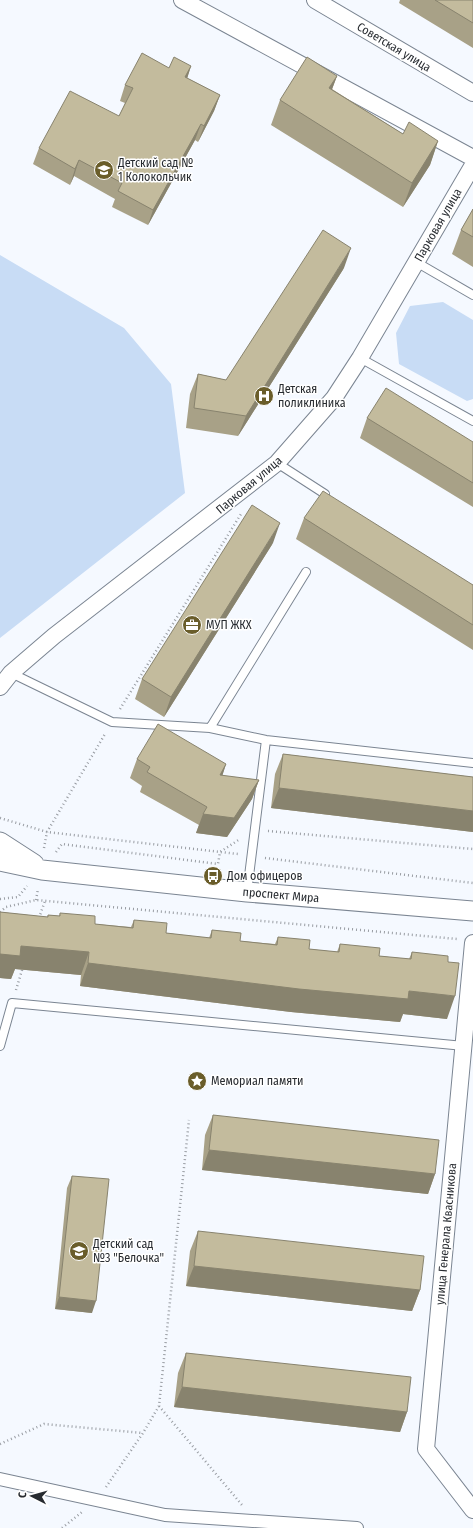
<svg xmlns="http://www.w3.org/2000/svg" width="473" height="1528" viewBox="0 0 473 1528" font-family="'Fira Sans Condensed',sans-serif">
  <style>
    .park { fill: #c8dcf5 }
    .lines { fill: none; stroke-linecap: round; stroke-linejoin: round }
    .service-casing { stroke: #7b8592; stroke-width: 10 }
    .pedestrian-casing { stroke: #7b8592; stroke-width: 14 }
    .minor-casing { stroke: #7b8592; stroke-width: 18 }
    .tertiary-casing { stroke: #7b8592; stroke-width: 21 }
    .path { stroke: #999da3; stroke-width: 2.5; stroke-dasharray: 1 3; stroke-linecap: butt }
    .service { stroke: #fff; stroke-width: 8 }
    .pedestrian { stroke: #fff; stroke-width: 12 }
    .minor { stroke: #fff; stroke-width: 16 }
    .tertiary { stroke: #fff; stroke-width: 19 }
    .wall { fill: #a8a187 }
    .shaded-wall { fill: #88836e }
    .building { fill: #c3bb9d; stroke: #88836e }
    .labels { text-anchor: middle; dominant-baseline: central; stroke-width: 3; stroke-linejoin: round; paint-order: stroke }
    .street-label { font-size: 12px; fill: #272b30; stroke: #fff }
    .poi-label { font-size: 12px; fill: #272b30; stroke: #fff; text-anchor: start }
  </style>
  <rect width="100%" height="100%" fill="#f5f9ff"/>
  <path class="park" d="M 0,255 L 124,328 L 171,384 L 185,493 L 0,638 Z
    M 443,302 L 473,320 L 473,399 L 467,401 L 399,364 L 396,333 L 410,306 Z"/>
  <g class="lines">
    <g class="service-casing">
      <path id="service" d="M 416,262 L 473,295
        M 360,358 L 473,421
        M 277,463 L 325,494
        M 11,673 L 112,722 L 210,728 L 266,740 L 473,763
        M 210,728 L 306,572
        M 247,892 L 266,740
        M 0,1046 L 12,1003 L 464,1046"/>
    </g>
    <g class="pedestrian-casing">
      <path id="pedestrian" d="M 0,1479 L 165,1515 L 357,1528"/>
    </g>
    <g class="minor-casing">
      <path id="minor" d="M 182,0 L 473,158
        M 315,0 L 473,93
        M 0,687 L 11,673 L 54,636 L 277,463 L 334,398 L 360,358 L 473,165
        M 473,943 L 426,1449 L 473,1510"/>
    </g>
    <g class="tertiary-casing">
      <path id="tertiary" d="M 0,842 L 34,864
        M 0,861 L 42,870 L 247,892 L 473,911"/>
    </g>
    <path class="path" d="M 120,709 L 241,514
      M 0,818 L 47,832 L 238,854
      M 268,831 L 473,849
      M 44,848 L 47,832 L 105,734
      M 56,852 L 62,844 L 218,864 L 220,852 L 240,839
      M 265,858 L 473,883
      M 0,899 L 18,897 L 27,886
      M 36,900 L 38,889
      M 0,912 L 6,907 L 36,900 L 457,939
      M 39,918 L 45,901
      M 16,990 L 23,967
      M 159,1406 L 242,1505
      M 0,1444 L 44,1424 L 143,1433
      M 106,1487 L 143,1433 L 159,1406 L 189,1120
      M 62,1528 L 82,1512"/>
    <use href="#service" class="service"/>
    <use href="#pedestrian" class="pedestrian"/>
    <use href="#minor" class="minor"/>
    <use href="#tertiary" class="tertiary"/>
  </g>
  <path class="wall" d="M 400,0 L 473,0 L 473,48 L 399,3 Z
    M 191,66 L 187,78 L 220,95 L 214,111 L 198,142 L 195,140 L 148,225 L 112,207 L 115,199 L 74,176 L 70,185 L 33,164 L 39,148 L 119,116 L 125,103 L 120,101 L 125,85 L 169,68 Z
    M 337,76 L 332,89 L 403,134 L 438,141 L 430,165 L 403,207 L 271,125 L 280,100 Z
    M 473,209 L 473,267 L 452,254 L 461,230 Z
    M 344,268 L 238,436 L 186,428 L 190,394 L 198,374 L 226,380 Z
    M 367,418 L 473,442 L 473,507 L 360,438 Z
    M 304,518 L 473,585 L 473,650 L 296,539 Z
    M 273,543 L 164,717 L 135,699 L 142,679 Z
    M 283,754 L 473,777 L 473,832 L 271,808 L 275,774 Z
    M 137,759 L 226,764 L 222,776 L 259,780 L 252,799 L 227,837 L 196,833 L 199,825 L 140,792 L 142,786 L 130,778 Z
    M 0,912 L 47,917 L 48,915 L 59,916 L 60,913 L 95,924 L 131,927 L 134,920 L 166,933 L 209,938 L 212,930 L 240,941 L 275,944 L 278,937 L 309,949 L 337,952 L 340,944 L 379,956 L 409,959 L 412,952 L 448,962 L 447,1019 L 403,1014 L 400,1022 L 291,1012 L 80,986 L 81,975 L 15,969 L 11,979 L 0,978 Z
    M 213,1115 L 435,1174 L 428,1194 L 202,1170 L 205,1135 Z
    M 72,1176 L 92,1313 L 55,1309 L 67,1188 Z
    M 198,1231 L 420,1290 L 412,1311 L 186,1286 L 190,1251 Z
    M 186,1353 L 407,1412 L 400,1432 L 174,1407 L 178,1373 Z"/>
  <path class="shaded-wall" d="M 191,66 L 186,82 L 185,77 Z
    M 337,76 L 328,100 L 329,88 Z
    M 220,95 L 214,111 L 198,142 L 204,126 Z
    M 201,124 L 195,140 L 148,225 L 153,210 Z
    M 438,141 L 430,165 L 403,207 L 412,183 Z
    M 79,160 L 74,176 L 70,185 L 75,169 Z
    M 351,248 L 344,268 L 238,436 L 246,416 Z
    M 280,523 L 273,543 L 164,717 L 171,697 Z
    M 226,764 L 220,783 L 220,775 Z
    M 259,780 L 252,799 L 227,837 L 196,833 L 203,814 Z
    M 279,788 L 473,811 L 473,832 L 271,808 Z
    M 21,946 L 89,952 L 81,975 L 15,969 L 11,979 L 0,978 L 0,954 Z
    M 88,963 L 409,991 L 455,996 L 447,1019 L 403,1014 L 400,1022 L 291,1012 L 80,986 Z
    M 209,1150 L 435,1174 L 428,1194 L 202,1170 Z
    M 194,1266 L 420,1290 L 412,1311 L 186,1286 Z
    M 59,1297 L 96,1301 L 92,1313 L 55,1309 Z
    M 182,1387 L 407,1412 L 400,1432 L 174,1407 Z"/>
  <path class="building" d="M 435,0 L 473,0 L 473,23 Z
    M 142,53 L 169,68 L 174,57 L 191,66 L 185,77 L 220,95 L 204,126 L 201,124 L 153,210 L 118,191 L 122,183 L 79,160 L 75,169 L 39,148 L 70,91 L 119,116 L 133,88 L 125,85 Z
    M 307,57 L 337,76 L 329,88 L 403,134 L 409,122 L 438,141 L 412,183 L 280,100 Z
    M 473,209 L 473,237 L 461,230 Z
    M 323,230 L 351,248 L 246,416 L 194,408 L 198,374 L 226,380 Z
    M 386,388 L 473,442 L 473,483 L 367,418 Z
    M 323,491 L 473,585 L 473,625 L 304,518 Z
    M 252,505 L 280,523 L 171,697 L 142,679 Z
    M 158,724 L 226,764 L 220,775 L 259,780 L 234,818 L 203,814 L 207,807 L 147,772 L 150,767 L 137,759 Z
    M 283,754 L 473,777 L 473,811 L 279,788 Z
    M 0,912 L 48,917 L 48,915 L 60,916 L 60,913 L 95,916 L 95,924 L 133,928 L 134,920 L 167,923 L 166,933 L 211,938 L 212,930 L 241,933 L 240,941 L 277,945 L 278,937 L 310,940 L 309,949 L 339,952 L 340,944 L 380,948 L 379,956 L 411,959 L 412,952 L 448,956 L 448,962 L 459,963 L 455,996 L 409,991 L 408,999 L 299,989 L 88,963 L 89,952 L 21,946 L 20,956 L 0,954 Z
    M 213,1115 L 439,1140 L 435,1174 L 209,1150 Z
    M 72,1176 L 109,1179 L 96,1301 L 59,1297 Z
    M 198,1231 L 424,1256 L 420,1290 L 194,1266 Z
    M 186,1353 L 411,1377 L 407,1412 L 182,1387 Z"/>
  <defs>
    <g id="school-disc" transform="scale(1)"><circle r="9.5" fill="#6a5d2a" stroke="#fff"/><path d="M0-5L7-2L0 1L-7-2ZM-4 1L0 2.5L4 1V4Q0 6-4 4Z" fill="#fff"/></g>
    <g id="hospital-disc" transform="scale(1)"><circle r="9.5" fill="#6a5d2a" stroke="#fff"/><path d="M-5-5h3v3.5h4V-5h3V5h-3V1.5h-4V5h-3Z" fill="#fff"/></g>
    <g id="office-disc" transform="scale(1)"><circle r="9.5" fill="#6a5d2a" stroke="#fff"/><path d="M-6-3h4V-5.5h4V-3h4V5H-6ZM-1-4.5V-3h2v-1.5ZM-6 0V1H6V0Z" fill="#fff"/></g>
    <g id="bus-disc" transform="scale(1)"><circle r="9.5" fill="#6a5d2a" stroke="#fff"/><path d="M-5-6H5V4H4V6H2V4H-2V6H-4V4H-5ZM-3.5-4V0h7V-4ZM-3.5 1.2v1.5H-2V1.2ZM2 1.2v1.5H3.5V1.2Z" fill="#fff"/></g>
    <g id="sight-disc" transform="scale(1)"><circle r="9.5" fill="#6a5d2a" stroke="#fff"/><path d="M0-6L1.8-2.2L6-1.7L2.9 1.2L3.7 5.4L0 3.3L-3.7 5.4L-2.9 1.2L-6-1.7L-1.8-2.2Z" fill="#fff"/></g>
  </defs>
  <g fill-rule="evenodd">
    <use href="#school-disc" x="104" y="170"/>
    <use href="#hospital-disc" x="264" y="396"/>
    <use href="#office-disc" x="192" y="625"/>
    <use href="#bus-disc" x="213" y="876"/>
    <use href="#sight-disc" x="197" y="1081"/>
    <use href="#school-disc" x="79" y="1251"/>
  </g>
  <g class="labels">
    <g class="street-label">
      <text transform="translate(394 47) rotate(31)">Советская улица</text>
      <text transform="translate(438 225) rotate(-60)">Парковая улица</text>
      <text transform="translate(249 485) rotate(-40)">Парковая улица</text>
      <text transform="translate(281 895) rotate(5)">проспект Мира</text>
      <text transform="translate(446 1234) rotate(-85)">улица Генерала Квасникова</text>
    </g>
    <g class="poi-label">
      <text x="118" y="163">Детский сад №<tspan x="118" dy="14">1 Колокольчик</tspan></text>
      <text x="278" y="389">Детская<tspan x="278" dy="14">поликлиника</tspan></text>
      <text x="206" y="625">МУП ЖКХ</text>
      <text x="227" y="876">Дом офицеров</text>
      <text x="211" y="1081">Мемориал памяти</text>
      <text x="93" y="1244">Детский сад<tspan x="93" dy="14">№3 "Белочка"</tspan></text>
    </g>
  </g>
  <g transform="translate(32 1496) rotate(276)" stroke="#ffffff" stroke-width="3" paint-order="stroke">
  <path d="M0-3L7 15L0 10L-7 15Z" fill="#272b30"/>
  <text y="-6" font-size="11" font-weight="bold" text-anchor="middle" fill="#272b30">С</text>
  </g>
</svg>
